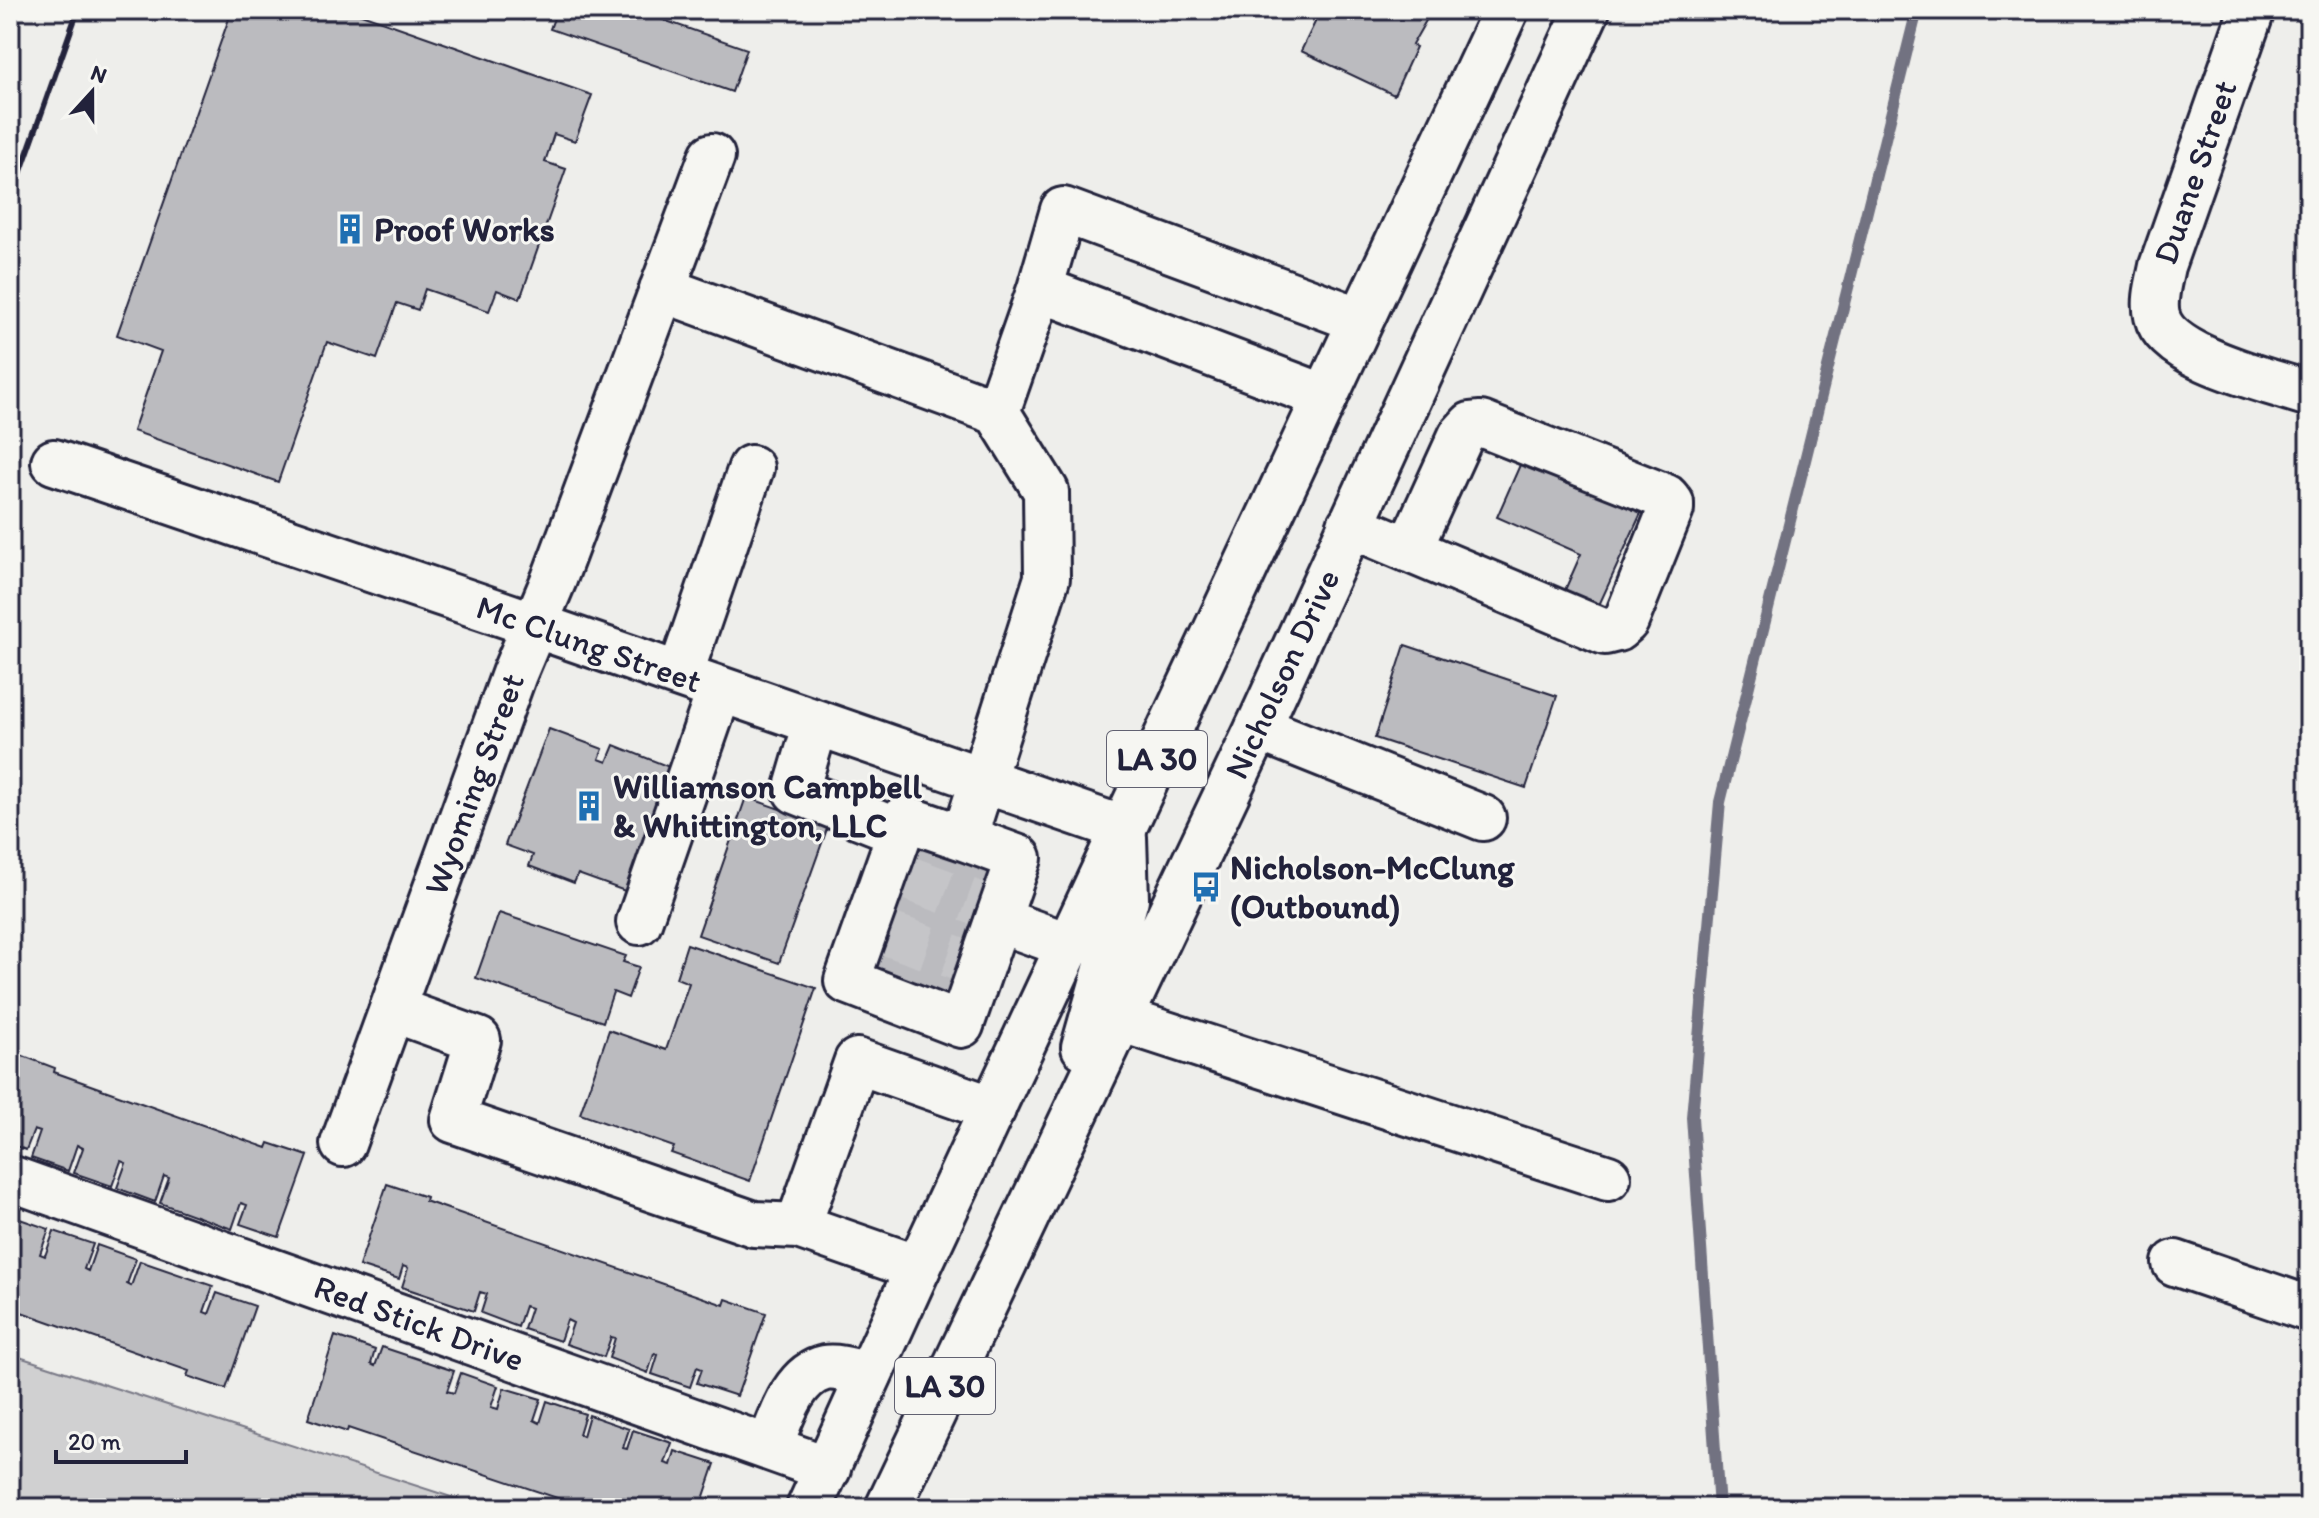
<svg xmlns="http://www.w3.org/2000/svg" width="2319" height="1518" viewBox="0 0 2319 1518" font-family="Itim,sans-serif">
  <style>
    .green { fill: #d0d0d1; stroke: #797986; stroke-width: 2 }
    .lines { fill: none; stroke-linecap: round; stroke-linejoin: round }
    .stream { stroke: #727281; stroke-width: 12 }
    .building { fill: #bbbbbf; stroke: #22223b; stroke-width: 2 }
    .minor-tunnel { stroke: #c5c5c8; stroke-width: 44; stroke-dasharray: 44 22; stroke-linecap: butt }
    .minor-casing { stroke: #22223b; stroke-width: 50 }
    .major-casing { stroke: #22223b; stroke-width: 50 }
    .minor { stroke: #f6f6f2; stroke-width: 44 }
    .major { stroke: #f6f6f2; stroke-width: 44 }
    .rail { stroke: #22223b; stroke-width: 6 }
    .labels { text-anchor: middle; dominant-baseline: central; stroke-width: 6; stroke-linejoin: round; paint-order: stroke }
    .shield { fill: #f6f6f2; stroke: #626272; stroke-width: 2 }
    .shield-label { font-size: 32px; font-weight: bold; fill: #22223b }
    .street-label { font-size: 34px; fill: #22223b; stroke: #f6f6f2 }
    .poi-label { font-size: 34px; font-weight: bold; fill: #22223b; stroke: #f6f6f2; text-anchor: start }
  </style>
  <rect width="100%" height="100%" fill="#eeeeeb"/>
  <filter id="ink" filterUnits="userSpaceOnUse"><feTurbulence type="fractalNoise" baseFrequency=".0125" numOctaves="2"/><feDisplacementMap in="SourceGraphic" scale="16" xChannelSelector="R" yChannelSelector="G"/><feConvolveMatrix kernelMatrix="1 2 1 2 8 2 1 2 1" color-interpolation-filters="sRGB"/></filter>
  <g filter="url(#ink)">
    <path class="green" d="M 10,1354 L 485,1508 L 10,1508 Z"/>
    <g class="lines">
      <path class="stream" d="M 1719,1508 L 1692,1117 L 1720,802 L 1917,10"/>
    </g>
    <path class="building" d="M 232,10 L 350,10 L 592,95 L 575,141 L 554,134 L 545,162 L 566,169 L 520,299 L 497,290 L 489,311 L 425,289 L 418,310 L 397,303 L 377,359 L 327,342 L 278,482 L 133,431 L 161,351 L 117,335 Z
      M 494,10 L 526,10 L 523,20 Z
      M 557,10 L 635,10 L 747,49 L 732,92 L 550,29 Z
      M 1321,10 L 1432,10 L 1412,45 L 1416,47 L 1394,95 L 1301,51 Z
      M 1523,458 L 1642,511 L 1595,614 L 1561,599 L 1581,554 L 1497,517 Z
      M 1405,645 L 1557,696 L 1526,788 L 1375,738 Z
      M 549,729 L 603,749 L 599,759 L 607,762 L 614,745 L 672,768 L 625,891 L 578,874 L 574,883 L 529,866 L 533,855 L 505,845 Z
      M 746,797 L 828,826 L 779,963 L 698,935 Z
      M 922,831 L 1011,863 L 958,1012 L 869,980 Z
      M 499,913 L 626,956 L 623,962 L 639,967 L 628,998 L 613,992 L 603,1022 L 476,978 Z
      M 687,944 L 816,988 L 750,1181 L 671,1153 L 674,1147 L 580,1114 L 609,1030 L 666,1050 L 689,983 L 676,978 Z
      M 18,1054 L 55,1068 L 54,1072 L 267,1148 L 269,1143 L 308,1156 L 279,1237 L 240,1224 L 247,1205 L 241,1203 L 232,1229 L 160,1203 L 169,1178 L 164,1176 L 155,1202 L 117,1188 L 126,1163 L 121,1161 L 112,1186 L 74,1173 L 83,1148 L 77,1145 L 68,1171 L 31,1158 L 40,1132 L 34,1130 L 26,1150 L 10,1144 L 10,1076 Z
      M 387,1184 L 426,1197 L 425,1201 L 724,1305 L 726,1299 L 766,1313 L 737,1396 L 697,1383 L 702,1369 L 697,1367 L 690,1387 L 652,1374 L 658,1355 L 654,1354 L 648,1373 L 609,1358 L 615,1338 L 611,1337 L 604,1357 L 566,1344 L 573,1323 L 567,1320 L 560,1341 L 524,1329 L 531,1308 L 525,1306 L 518,1327 L 481,1313 L 487,1294 L 480,1292 L 474,1311 L 402,1287 L 408,1268 L 403,1266 L 399,1279 L 359,1266 Z
      M 11,1216 L 49,1229 L 40,1254 L 45,1256 L 54,1231 L 93,1244 L 84,1269 L 88,1271 L 97,1245 L 136,1259 L 127,1284 L 131,1286 L 140,1261 L 213,1286 L 204,1312 L 209,1314 L 217,1293 L 255,1306 L 226,1389 L 187,1376 L 189,1371 L 10,1308 Z
      M 335,1336 L 375,1350 L 371,1364 L 375,1366 L 382,1347 L 454,1371 L 447,1391 L 454,1393 L 461,1373 L 498,1386 L 491,1407 L 498,1409 L 504,1388 L 541,1399 L 534,1420 L 540,1423 L 547,1401 L 585,1414 L 579,1434 L 583,1436 L 589,1415 L 629,1429 L 623,1448 L 627,1449 L 633,1430 L 672,1443 L 665,1463 L 671,1465 L 675,1451 L 715,1464 L 700,1508 L 587,1508 L 348,1428 L 347,1432 L 308,1419 Z"/>
    <g class="lines">
      <path class="minor-tunnel" d="M 905,877 L 995,910
        M 886,933 L 976,965"/>
      <g class="minor-casing">
        <path id="minor" d="M 2252,10 L 2162,266 C 2159,282 2153,300 2157,316 C 2167,359 2271,381 2309,394
          M 662,289 L 997,412
          M 1325,397 L 1040,289 L 1063,210 L 1360,320
          M 54,462 L 535,625 L 1124,829
          M 1350,525 L 1605,632 L 1617,629 L 1626,621 L 1671,509 L 1671,503 L 1666,497 L 1481,424 L 1471,425 L 1461,436 L 1409,550
          M 680,675 L 751,468
          M 816,723 L 796,791 L 900,832
          M 1258,728 L 1483,818
          M 964,838 L 905,818 L 847,981 L 961,1025 L 1019,858 L 964,838 L 1047,578 L 1046,491 L 997,412 L 1040,289
          M 998,920 L 1070,946
          M 639,922 L 720,689
          M 392,1009 L 478,1040 L 453,1120 L 754,1224 L 798,1226
          M 1120,1019 L 1608,1178
          M 343,1144 L 514,674 L 554,579 L 712,156
          M 10,1178 L 828,1469
          M 2175,1263 L 2309,1309
          M 918,1268 L 798,1226 L 857,1061 L 993,1109
          M 769,1448 C 780,1422 792,1375 825,1368 C 838,1366 856,1372 869,1375"/>
      </g>
      <g class="major-casing">
        <path id="major" d="M 1084,1047 L 1126,899 L 1124,837
          M 809,1508 L 918,1268 L 1506,10
          M 888,1508 L 1258,728 L 1587,10"/>
      </g>
      <use href="#minor" class="minor"/>
      <use href="#major" class="major"/>
      <path class="rail" d="M 10,202 L 78,10"/>
    </g>
  </g>
  <defs>
    <g id="building-bare" transform="scale(2.4)"><path d="M-4-6H4V6H1V3H-1V6H-4ZM-2.5-4.3h1.7v1.8h-1.7ZM.8-4.3h1.7v1.8H.8ZM-2.5-1h1.7V.8h-1.7ZM.8-1h1.7V.8H.8Z" fill="#1f6fb2" stroke="#f6f6f2" stroke-width="2.5" paint-order="stroke"/></g>
    <g id="bus-bare" transform="scale(2.4)"><path d="M-5-6H5V4H4V6H2V4H-2V6H-4V4H-5ZM-3.5-4V0h7V-4ZM-3.5 1.2v1.5H-2V1.2ZM2 1.2v1.5H3.5V1.2Z" fill="#1f6fb2" stroke="#f6f6f2" stroke-width="2.5" paint-order="stroke"/></g>
  </defs>
  <g fill-rule="evenodd">
    <use href="#building-bare" x="350" y="229"/>
    <use href="#building-bare" x="589" y="806"/>
    <use href="#bus-bare" x="1206" y="887"/>
  </g>
  <g class="labels">
    <g class="shield">
      <rect x="1107" y="731" width="100" height="56" rx="6"/>
      <rect x="895" y="1358" width="100" height="56" rx="6"/>
    </g>
    <g class="shield-label">
      <text x="1157" y="759">LA 30</text>
      <text x="945" y="1386">LA 30</text>
    </g>
    <g class="street-label">
      <text transform="translate(2195 172) rotate(-71)">Duane Street</text>
      <text transform="translate(589 644) rotate(19)">Mc Clung Street</text>
      <text transform="translate(1282 674) rotate(-65)">Nicholson Drive</text>
      <text transform="translate(474 784) rotate(-70)">Wyoming Street</text>
      <text transform="translate(419 1323) rotate(20)">Red Stick Drive</text>
    </g>
    <g class="poi-label">
      <text x="374" y="229">Proof Works</text>
      <text x="613" y="786">Williamson Campbell<tspan x="613" dy="39">&amp; Whittington, LLC</tspan></text>
      <text x="1230" y="867">Nicholson-McClung<tspan x="1230" dy="39">(Outbound)</tspan></text>
    </g>
  </g>
  <rect width="2319" height="1518" fill="none" stroke="#f6f6f2" stroke-width="40"/>
  <rect x="20" y="20" width="2279" height="1478" fill="none" stroke="#22223b" stroke-width="3" filter="url(#ink)"/>
  <g transform="translate(92 92) rotate(21)" stroke="#f6f6f2" stroke-width="6" paint-order="stroke">
  <path d="M0-6L14 30L0 20L-14 30Z" fill="#22223b"/>
  <text y="-12" font-size="22" font-weight="bold" text-anchor="middle" fill="#22223b">N</text>
  </g>
  <path d="M56 1450v12h130v-12" fill="none" stroke="#22223b" stroke-width="4"/>
  <text x="68" y="1450" font-size="24" fill="#22223b" stroke="#f6f6f2" stroke-width="6" paint-order="stroke">20 m</text>
</svg>
